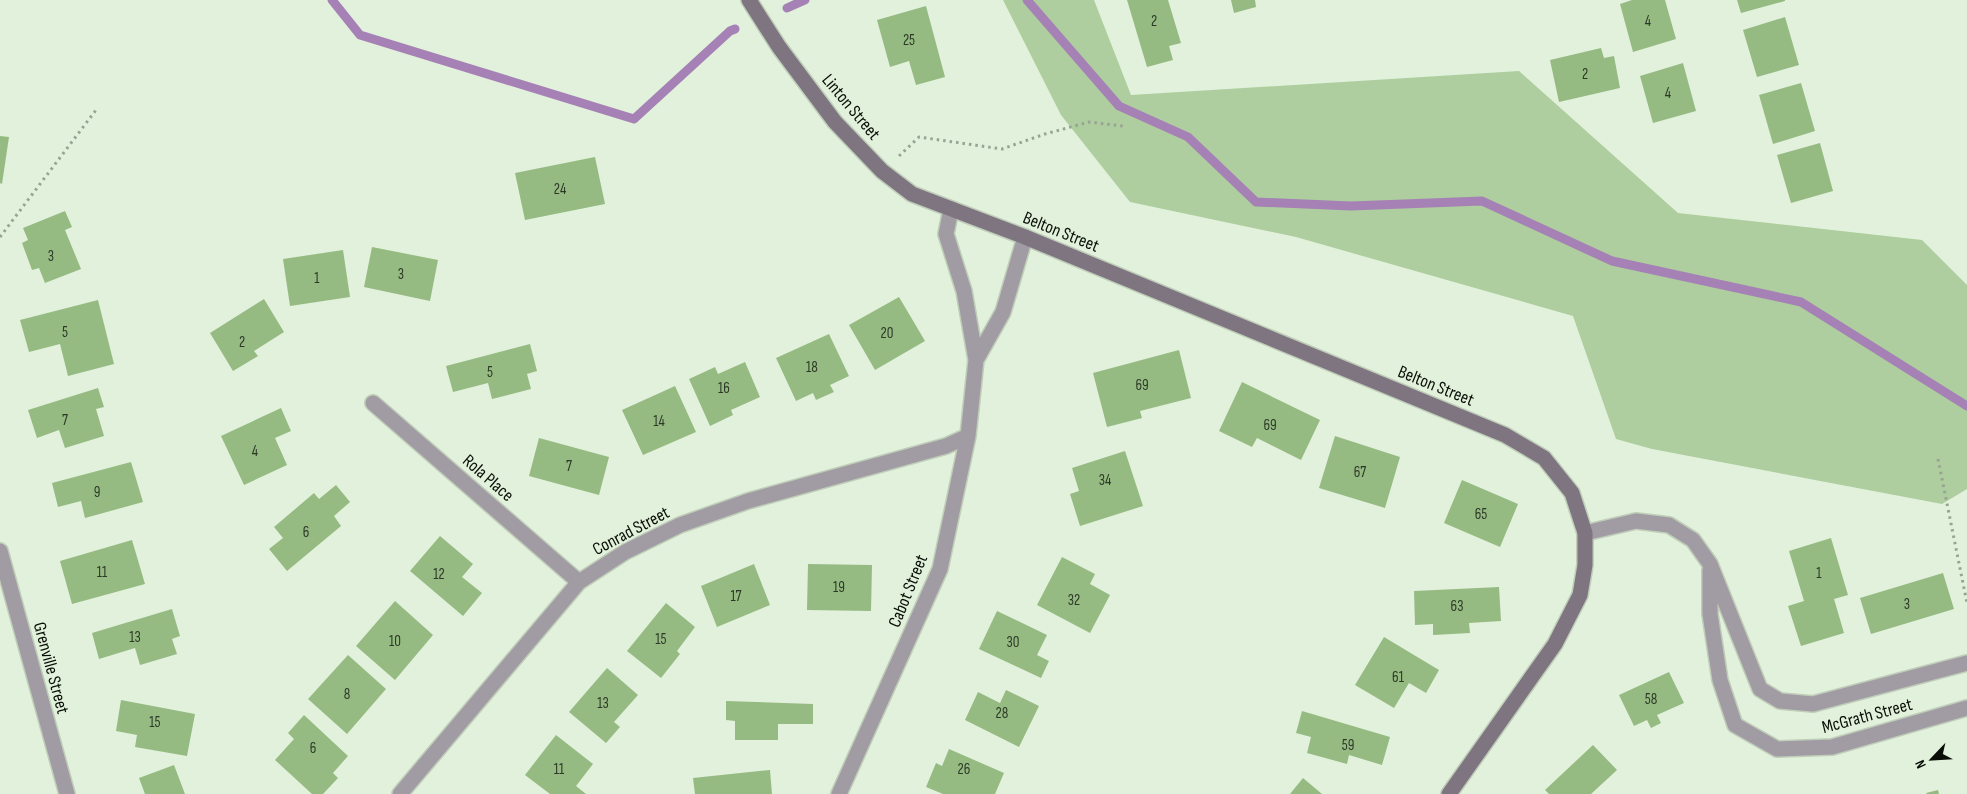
<svg xmlns="http://www.w3.org/2000/svg" width="1967" height="794" viewBox="0 0 1967 794" font-family="'Sofia Sans Condensed',sans-serif">
  <style>
    .green { fill: #aece9f }
    .lines { fill: none; stroke-linecap: round; stroke-linejoin: round }
    .stream { stroke: #a681b5; stroke-width: 9 }
    .building { fill: #95bb83 }
    .street-casing { stroke: #bfcdb9; stroke-width: 18 }
    .secondary-casing { stroke: #bfcdb9; stroke-width: 18 }
    .path { stroke: #98a392; stroke-width: 3; stroke-dasharray: 2.5 4; stroke-linecap: butt }
    .street { stroke: #a19ba4; stroke-width: 15 }
    .secondary { stroke: #7e7581; stroke-width: 15 }
    .labels { text-anchor: middle; dominant-baseline: central; stroke-width: 4; stroke-linejoin: round; paint-order: stroke }
    .number-label { font-size: 15px; fill: #2c3926 }
    .street-label { font-size: 18px; fill: #090e07; stroke: #e2f1db }
  </style>
  <rect width="100%" height="100%" fill="#e2f1db"/>
  <path class="green" d="M 1003,0 L 1094,0 L 1131,95 L 1519,71 L 1678,213 L 1922,240 L 1967,285 L 1967,489 L 1942,504 L 1652,449 L 1616,439 L 1573,316 L 1296,237 L 1130,202 L 1061,115 Z"/>
  <g class="lines">
    <path class="stream" d="M 332,0 L 360,35 L 634,119 L 730,31 L 735,29
      M 1027,0 L 1119,106 L 1188,137 L 1256,202 L 1351,206 L 1482,201 L 1612,261 L 1801,302 L 1967,406
      M 787,8 L 805,0"/>
  </g>
  <path class="building" d="M 1127,0 L 1168,0 L 1181,43 L 1169,46 L 1173,60 L 1147,67 Z
    M 1231,0 L 1255,0 L 1256,7 L 1234,13 Z
    M 1632,0 L 1665,0 L 1676,39 L 1633,52 L 1620,4 Z
    M 1737,0 L 1785,0 L 1785,1 L 1741,13 Z
    M 926,6 L 945,77 L 916,85 L 909,61 L 890,67 L 877,20 Z
    M 1785,17 L 1799,65 L 1757,77 L 1743,30 Z
    M 1601,48 L 1604,58 L 1614,56 L 1620,88 L 1559,102 L 1550,60 Z
    M 1683,63 L 1696,111 L 1653,123 L 1640,76 Z
    M 1801,83 L 1815,131 L 1773,144 L 1759,95 Z
    M 0,136 L 9,137 L 2,184 L 0,183 Z
    M 1820,143 L 1833,191 L 1791,203 L 1777,155 Z
    M 595,157 L 605,204 L 525,220 L 515,173 Z
    M 65,211 L 72,227 L 65,230 L 81,269 L 45,283 L 39,268 L 32,270 L 22,243 L 28,240 L 23,228 Z
    M 372,247 L 438,260 L 430,301 L 364,287 Z
    M 343,250 L 350,297 L 290,306 L 283,259 Z
    M 899,297 L 925,341 L 875,370 L 849,325 Z
    M 264,299 L 284,332 L 254,351 L 258,356 L 233,371 L 210,333 Z
    M 98,300 L 114,364 L 68,376 L 60,344 L 29,352 L 20,320 Z
    M 829,334 L 849,376 L 830,385 L 834,392 L 816,400 L 813,393 L 796,401 L 776,358 Z
    M 530,344 L 537,371 L 527,374 L 531,389 L 492,399 L 488,383 L 453,392 L 446,366 Z
    M 1179,350 L 1191,398 L 1140,411 L 1142,418 L 1107,427 L 1093,373 Z
    M 745,362 L 760,397 L 731,410 L 733,415 L 710,426 L 689,379 L 715,367 L 718,374 Z
    M 1242,382 L 1320,420 L 1301,460 L 1257,438 L 1252,447 L 1219,431 Z
    M 675,386 L 696,432 L 643,455 L 622,410 Z
    M 98,388 L 104,407 L 96,409 L 104,436 L 65,448 L 59,430 L 37,438 L 28,410 Z
    M 281,408 L 291,431 L 275,438 L 287,465 L 244,485 L 221,436 Z
    M 1335,436 L 1400,457 L 1385,508 L 1319,488 Z
    M 539,438 L 609,457 L 599,495 L 529,476 Z
    M 1125,451 L 1143,506 L 1080,526 L 1070,494 L 1079,491 L 1072,468 Z
    M 131,462 L 143,502 L 85,518 L 81,501 L 58,507 L 52,483 Z
    M 1462,480 L 1518,504 L 1500,547 L 1444,523 Z
    M 336,485 L 350,502 L 334,516 L 341,526 L 287,571 L 269,549 L 283,538 L 274,527 L 314,493 L 319,499 Z
    M 440,536 L 473,564 L 462,577 L 482,593 L 463,616 L 410,571 Z
    M 1831,538 L 1848,595 L 1834,599 L 1844,633 L 1801,646 L 1788,606 L 1804,601 L 1789,551 Z
    M 132,540 L 145,584 L 72,604 L 60,561 Z
    M 1062,557 L 1095,574 L 1090,584 L 1110,595 L 1090,633 L 1037,605 Z
    M 754,564 L 770,605 L 717,627 L 701,586 Z
    M 808,564 L 872,565 L 871,611 L 807,610 Z
    M 1943,573 L 1954,609 L 1871,634 L 1860,598 Z
    M 1499,587 L 1501,621 L 1469,623 L 1470,633 L 1433,635 L 1433,624 L 1415,625 L 1414,591 Z
    M 395,601 L 433,635 L 395,680 L 356,646 Z
    M 666,603 L 695,627 L 677,651 L 680,654 L 661,678 L 627,651 Z
    M 172,609 L 180,636 L 172,639 L 177,654 L 140,665 L 135,648 L 99,659 L 92,633 Z
    M 997,611 L 1047,635 L 1037,655 L 1049,661 L 1041,678 L 979,649 Z
    M 1384,637 L 1439,670 L 1426,693 L 1409,683 L 1394,708 L 1355,685 Z
    M 348,655 L 386,689 L 347,734 L 308,699 Z
    M 607,668 L 638,695 L 614,722 L 620,727 L 606,743 L 569,712 Z
    M 1669,672 L 1684,703 L 1657,715 L 1661,723 L 1651,728 L 1647,720 L 1634,726 L 1619,695 Z
    M 1006,690 L 1039,706 L 1019,747 L 965,720 L 978,692 L 1000,703 Z
    M 121,700 L 195,714 L 187,756 L 135,747 L 137,735 L 116,731 Z
    M 726,701 L 813,704 L 813,724 L 778,724 L 778,740 L 735,740 L 735,721 L 726,720 Z
    M 1302,711 L 1390,737 L 1382,765 L 1349,755 L 1347,764 L 1307,753 L 1311,737 L 1296,733 Z
    M 304,715 L 348,756 L 333,773 L 338,778 L 323,794 L 312,794 L 275,760 L 294,739 L 288,733 Z
    M 556,735 L 593,764 L 576,786 L 586,794 L 550,794 L 525,775 Z
    M 1593,745 L 1617,770 L 1591,794 L 1549,794 L 1545,790 Z
    M 949,749 L 1004,773 L 995,794 L 943,794 L 926,787 L 936,763 L 942,766 Z
    M 174,765 L 185,794 L 145,794 L 139,778 Z
    M 770,770 L 772,794 L 695,794 L 693,778 Z
    M 1303,778 L 1322,794 L 1290,794 Z
    M 1938,790 L 1939,794 L 1927,794 L 1926,793 Z"/>
  <g class="lines">
    <g class="street-casing">
      <path id="street" d="M 976,360 L 1003,312 L 1025,237
        M 373,403 L 579,582
        M 1585,533 L 1636,521 L 1669,525 L 1693,540 L 1710,564 L 1760,689 L 1780,701 L 1813,704 L 1967,663
        M 0,551 L 67,794
        M 1710,570 L 1710,614 L 1720,680 L 1735,725 L 1777,749 L 1832,747 L 1967,708
        M 400,794 L 579,582 L 625,552 L 680,525 L 748,501 L 946,446 L 968,436
        M 839,794 L 940,569 L 968,436 L 976,360 L 964,291 L 946,234 L 951,209"/>
    </g>
    <g class="secondary-casing">
      <path id="secondary" d="M 749,0 L 779,47 L 835,122 L 882,171 L 912,194 L 1025,237 L 1505,435 L 1544,458 L 1572,493 L 1585,533 L 1585,565 L 1580,595 L 1555,644 L 1449,794"/>
    </g>
    <path class="path" d="M 899,156 L 919,137 L 1002,149 L 1045,134 L 1089,122 L 1123,126
      M 0,237 L 96,110
      M 1938,459 L 1967,603"/>
    <use href="#street" class="street"/>
    <use href="#secondary" class="secondary"/>
  </g>
  <g class="labels">
    <g class="number-label">
      <text x="1154" y="21">2</text>
      <text x="1648" y="21">4</text>
      <text x="909" y="40">25</text>
      <text x="1585" y="74">2</text>
      <text x="1668" y="93">4</text>
      <text x="560" y="189">24</text>
      <text x="51" y="256">3</text>
      <text x="401" y="274">3</text>
      <text x="317" y="278">1</text>
      <text x="65" y="332">5</text>
      <text x="887" y="333">20</text>
      <text x="242" y="342">2</text>
      <text x="812" y="367">18</text>
      <text x="490" y="372">5</text>
      <text x="1142" y="385">69</text>
      <text x="724" y="388">16</text>
      <text x="65" y="420">7</text>
      <text x="659" y="421">14</text>
      <text x="1270" y="425">69</text>
      <text x="255" y="451">4</text>
      <text x="569" y="466">7</text>
      <text x="1360" y="472">67</text>
      <text x="1105" y="480">34</text>
      <text x="97" y="492">9</text>
      <text x="1481" y="514">65</text>
      <text x="306" y="532">6</text>
      <text x="102" y="572">11</text>
      <text x="1819" y="573">1</text>
      <text x="439" y="574">12</text>
      <text x="839" y="587">19</text>
      <text x="736" y="596">17</text>
      <text x="1074" y="600">32</text>
      <text x="1907" y="604">3</text>
      <text x="1457" y="606">63</text>
      <text x="135" y="637">13</text>
      <text x="661" y="639">15</text>
      <text x="395" y="641">10</text>
      <text x="1013" y="642">30</text>
      <text x="1398" y="677">61</text>
      <text x="347" y="694">8</text>
      <text x="1651" y="699">58</text>
      <text x="603" y="703">13</text>
      <text x="1002" y="713">28</text>
      <text x="155" y="722">15</text>
      <text x="1348" y="745">59</text>
      <text x="313" y="748">6</text>
      <text x="559" y="769">11</text>
      <text x="964" y="769">26</text>
    </g>
    <g class="street-label">
      <text transform="translate(851 107) rotate(50)">Linton Street</text>
      <text transform="translate(1061 232) rotate(22)">Belton Street</text>
      <text transform="translate(1436 386) rotate(22)">Belton Street</text>
      <text transform="translate(488 478) rotate(41)">Rola Place</text>
      <text transform="translate(631 531) rotate(-28)">Conrad Street</text>
      <text transform="translate(908 591) rotate(-68)">Cabot Street</text>
      <text transform="translate(51 668) rotate(75)">Grenville Street</text>
      <text transform="translate(1867 716) rotate(-15)">McGrath Street</text>
    </g>
  </g>
  <g transform="translate(1932 759) rotate(245)" stroke="#e2f1db" stroke-width="4" paint-order="stroke">
  <path d="M0-4L9 19L0 12L-9 19Z" fill="#090e07"/>
  <text y="-8" font-size="14" font-weight="bold" text-anchor="middle" fill="#090e07">N</text>
  </g>
</svg>
